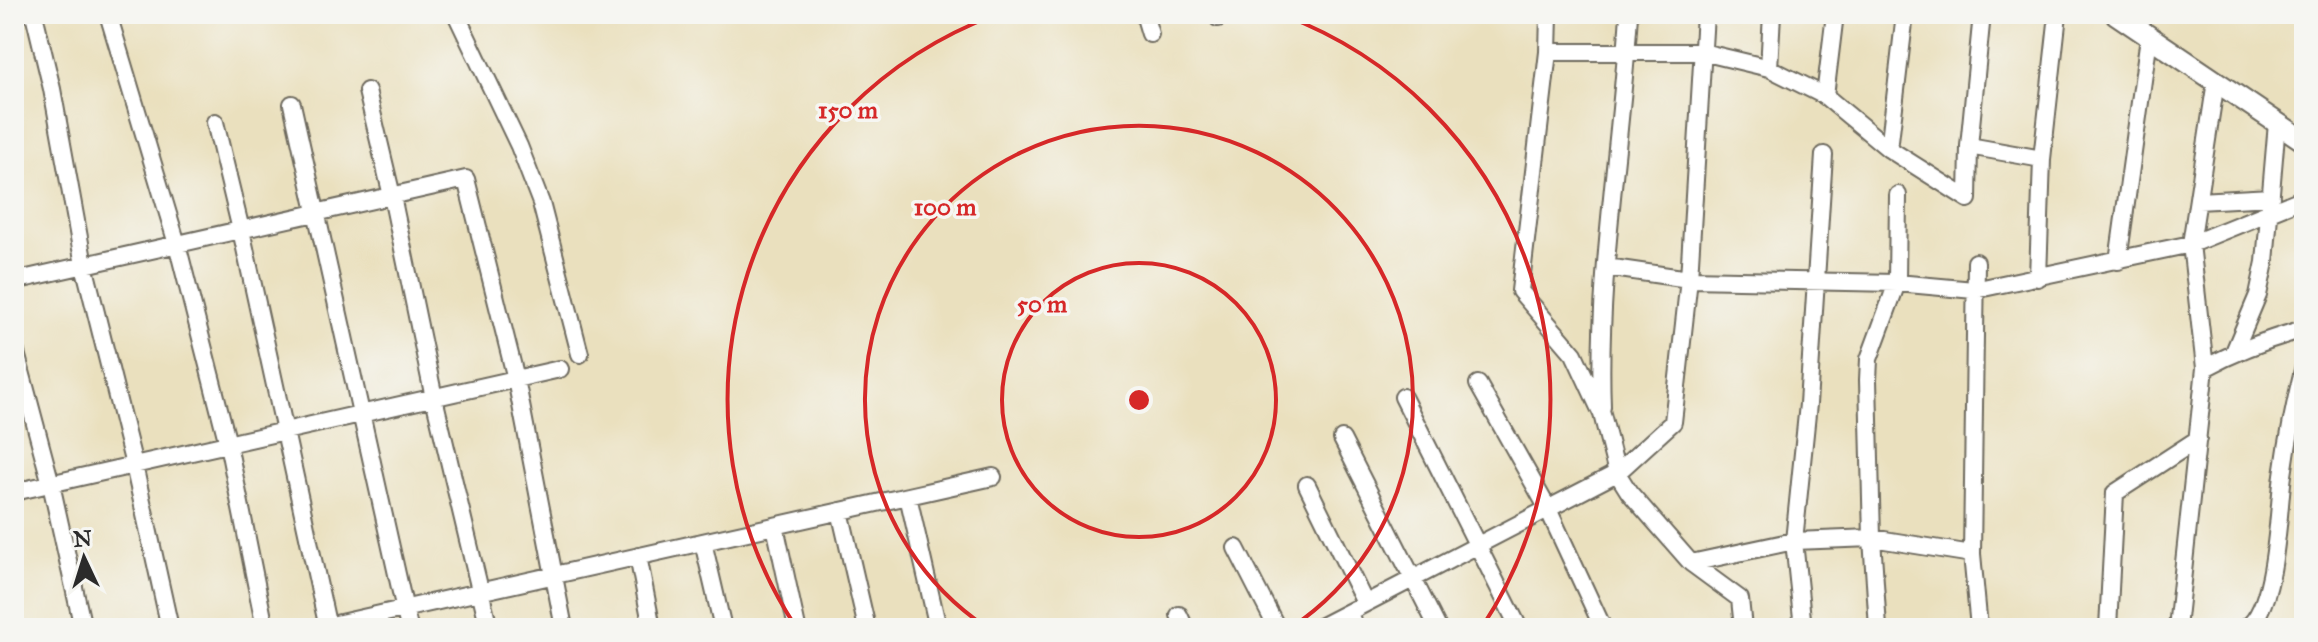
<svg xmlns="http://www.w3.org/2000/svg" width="2318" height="642" viewBox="0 0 2318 642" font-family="'IM FELL Great Primer',serif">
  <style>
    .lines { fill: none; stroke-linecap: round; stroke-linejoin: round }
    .minor-casing { stroke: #6e6a5e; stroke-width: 20 }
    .tertiary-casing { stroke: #6e6a5e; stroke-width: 24 }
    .minor { stroke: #fff; stroke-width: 16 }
    .tertiary { stroke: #fff; stroke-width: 20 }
    .ring { fill: none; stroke: #d62828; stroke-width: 4 }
    .centre { fill: #d62828; stroke: #f6f6f2; stroke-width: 4 }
    .ring-label { font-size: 24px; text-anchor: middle; font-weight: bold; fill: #d62828; stroke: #f6f6f2; stroke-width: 7; stroke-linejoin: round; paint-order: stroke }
  </style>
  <rect width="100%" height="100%" fill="#f6f6f2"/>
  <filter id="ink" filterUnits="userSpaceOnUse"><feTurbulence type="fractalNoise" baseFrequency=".0125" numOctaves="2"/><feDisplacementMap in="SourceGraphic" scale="16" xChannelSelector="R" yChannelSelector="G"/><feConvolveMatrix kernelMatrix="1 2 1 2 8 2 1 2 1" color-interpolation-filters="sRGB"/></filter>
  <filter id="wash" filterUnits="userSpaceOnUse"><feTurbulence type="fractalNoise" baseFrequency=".006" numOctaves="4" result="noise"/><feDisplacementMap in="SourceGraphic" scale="32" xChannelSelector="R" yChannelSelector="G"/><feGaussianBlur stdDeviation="1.8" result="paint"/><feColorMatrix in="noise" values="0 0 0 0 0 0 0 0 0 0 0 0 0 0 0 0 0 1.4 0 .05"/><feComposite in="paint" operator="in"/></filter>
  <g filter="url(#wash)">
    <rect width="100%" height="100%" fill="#eae0be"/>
  </g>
  <g filter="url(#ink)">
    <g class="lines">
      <g class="minor-casing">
        <path id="minor" d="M 34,14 L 52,89 L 84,265 L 134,465 L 170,628
          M 108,14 L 177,244 L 228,444 L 265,628
          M 456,14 L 519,146 L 541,203 L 580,354
          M 1144,14 L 1150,34
          M 1216,14 L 1218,18
          M 1549,14 L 1548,52 L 1520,291 L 1574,354 L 1602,414 L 1617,473 L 1629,492 L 1691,563 L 1740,599 L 1743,628
          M 1548,52 L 1702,52 L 1769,68 L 1825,96 L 1889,149 L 1968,199
          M 1769,68 L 1772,14
          M 367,91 L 392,196 L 434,398 L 489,628
          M 1825,96 L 1835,14
          M 292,104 L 409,628
          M 215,122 L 241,230 L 328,628
          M 1969,146 L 2042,159
          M 1889,149 L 1905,14
          M 1968,199 L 1969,146 L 1982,14
          M 2198,201 L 2271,197
          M 2118,261 L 2149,37
          M 1976,262 L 1972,554 L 1979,628
          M 1606,267 L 1689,279 L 1897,283 L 1974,290 L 2191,244 L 2304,198
          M 2038,278 L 2042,159 L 2058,14
          M 14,281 L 466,179 L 516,379 L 564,628
          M 14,345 L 51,484 L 83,628
          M 2234,352 L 2258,295 L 2265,262 L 2277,123
          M 2205,368 C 2238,350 2268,339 2304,329
          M 1478,384 L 1548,509 L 1603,628
          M 1403,397 L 1519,628
          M 1602,407 C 1597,276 1621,145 1629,14
          M 1342,439 L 1438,628
          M 1307,485 L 1365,603
          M 14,492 L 560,369
          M 908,496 L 938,628
          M 840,511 L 867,628
          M 775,526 L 797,628
          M 703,542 L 723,628
          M 1236,548 L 1277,628
          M 638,556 L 652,628
          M 1691,563 L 1794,541 L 1872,538 L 1972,554
          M 1348,613 L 1356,628
          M 1179,615 L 1185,628
          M 318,628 L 993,477
          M 1318,628 L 1617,473 L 1673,422 L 1689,279 L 1705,14
          M 1803,628 L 1794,541 L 1808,404 L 1824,155
          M 1878,628 L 1872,538 L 1868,380 L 1869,359 L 1897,283 L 1898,195
          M 2108,628 L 2115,493 L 2198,439
          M 2177,628 L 2205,368 L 2191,244 L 2216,81
          M 2246,628 C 2277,608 2278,510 2283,475 C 2288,439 2295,402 2304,366"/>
      </g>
      <g class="tertiary-casing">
        <path id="tertiary" d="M 2116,14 L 2304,141"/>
      </g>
      <use href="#minor" class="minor"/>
      <use href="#tertiary" class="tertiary"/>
    </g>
  </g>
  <g class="ring">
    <circle cx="1139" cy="400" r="137"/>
    <path d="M986 627A274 274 0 1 1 1292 627"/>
    <path d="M796 627A411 411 0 0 1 995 15M1283 15A411 411 0 0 1 1482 627"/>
  </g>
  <circle cx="1139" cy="400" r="12" class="centre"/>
  <g class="ring-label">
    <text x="848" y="118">150 m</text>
    <text x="945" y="215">100 m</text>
    <text x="1042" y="312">50 m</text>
  </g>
  <rect width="2318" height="642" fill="none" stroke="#f6f6f2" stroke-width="48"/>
  <g transform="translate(84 558) rotate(356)" stroke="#f6f6f2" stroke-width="6" paint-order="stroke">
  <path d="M0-6L14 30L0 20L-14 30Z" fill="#2b2b2b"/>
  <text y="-12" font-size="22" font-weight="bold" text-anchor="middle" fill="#2b2b2b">N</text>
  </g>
</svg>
